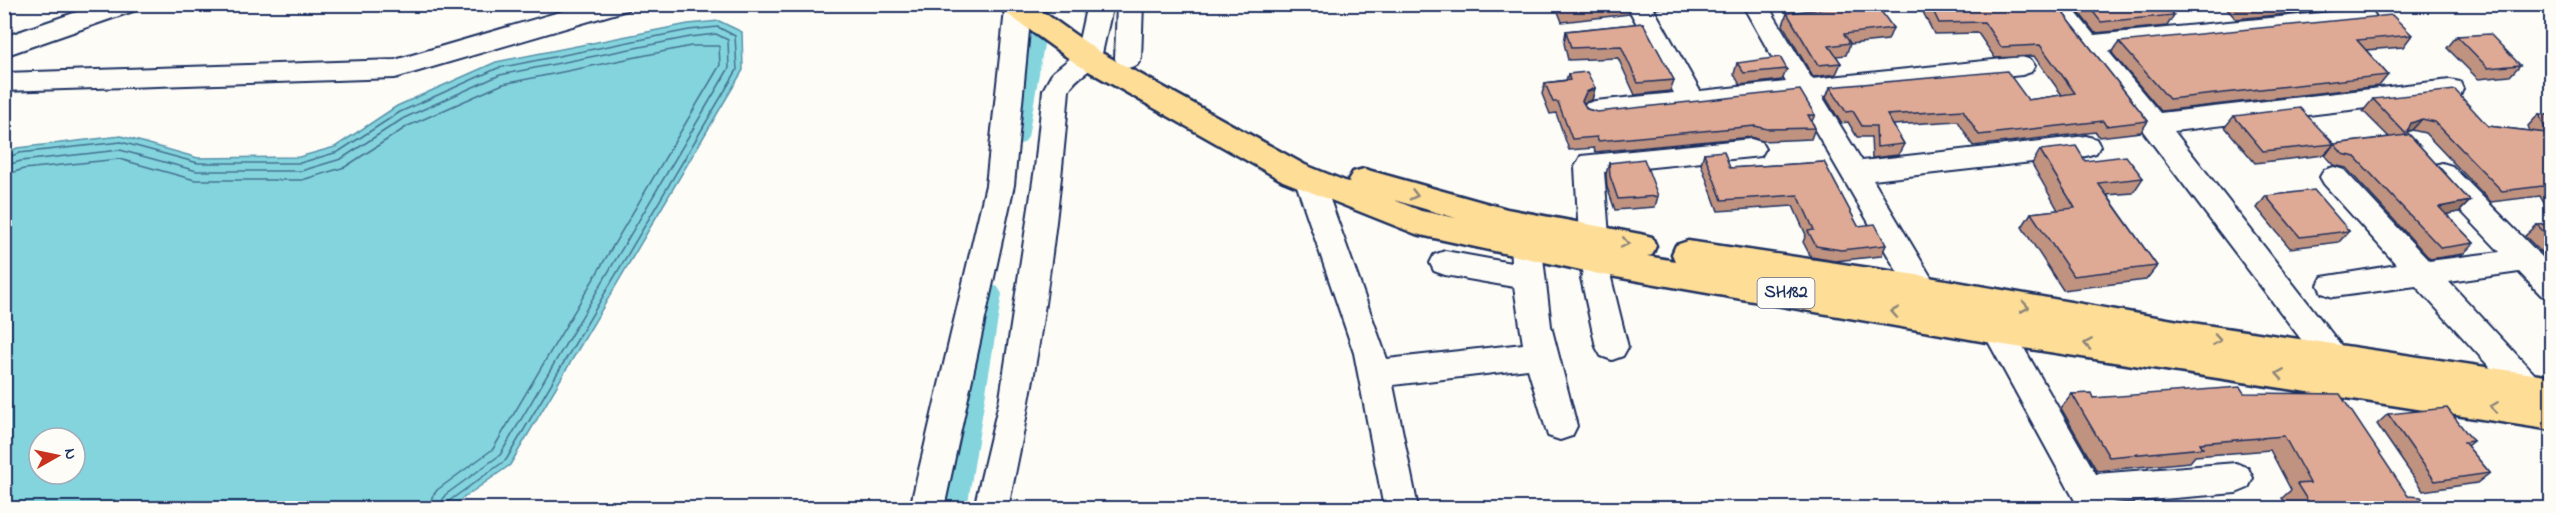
<svg xmlns="http://www.w3.org/2000/svg" width="2556" height="513" viewBox="0 0 2556 513" font-family="'Indie Flower',sans-serif">
  <style>
    .water { fill: #83d4dd; stroke: #5992aa; stroke-width: 1.5; fill-rule: evenodd }
    .lines { fill: none; stroke-linecap: round; stroke-linejoin: round }
    .shore { stroke: #457191; stroke-width: 1.5 }
    .canal { fill: #83d4dd; fill-rule: evenodd }
    .minor-casing { stroke: #1b2f5e; stroke-width: 4 }
    .major-casing { stroke: #1b2f5e; stroke-width: 5 }
    .minor { fill: #fdfcf7; fill-rule: evenodd }
    .major { fill: #fedd96; fill-rule: evenodd }
    .wall { fill: #c09280; stroke: #1b2f5e; stroke-width: 1.5 }
    .shaded-wall { fill: #9c7768; stroke: #1b2f5e; stroke-width: 1.5 }
    .building { fill: #dfaa95; stroke: #1b2f5e; stroke-width: 1.5 }
    .oneway { stroke: #8c867a }
    .labels { text-anchor: middle; dominant-baseline: central; stroke-width: 5; stroke-linejoin: round; paint-order: stroke }
    .shield { fill: #fdfcf7; stroke: #5f6c8c; stroke-width: 1.5 }
    .shield-label { font-size: 18px; font-weight: bold; fill: #1b2f5e }
  </style>
  <rect width="100%" height="100%" fill="#fdfcf7"/>
  <filter id="ink" filterUnits="userSpaceOnUse"><feTurbulence type="fractalNoise" baseFrequency=".0167" numOctaves="2"/><feDisplacementMap in="SourceGraphic" scale="12" xChannelSelector="R" yChannelSelector="G"/><feConvolveMatrix kernelMatrix="1 2 1 2 8 2 1 2 1" color-interpolation-filters="sRGB"/></filter>
  <g filter="url(#ink)">
    <path class="water" d="M 719,21 L 742,32 L 743,70 L 510,465 L 449,508 L 5,508 L 5,154 L 17,148 L 121,136 L 198,158 L 299,157 L 335,147 L 397,106 L 496,62 L 688,24 ZM 39,438 L 75,438 L 75,474 L 39,474 Z"/>
    <g class="lines">
      <path class="shore" d="M 4,159 L 19,153 L 121,142 L 198,163 L 300,163 L 338,152 L 400,112 L 498,68 L 689,30 L 718,27 L 735,36 L 737,70 L 506,460 L 449,501 L 447,508
        M 4,166 L 21,161 L 120,150 L 197,171 L 301,171 L 341,159 L 404,118 L 500,75 L 690,37 L 716,34 L 728,40 L 729,68 L 500,455 L 445,495 L 439,508
        M 4,175 L 24,169 L 119,159 L 195,180 L 302,180 L 345,167 L 408,126 L 503,84 L 691,46 L 719,46 L 720,65 L 493,449 L 437,490 L 432,497 L 430,508"/>
      <path class="canal" d="M 1029,4 L 1051,4 L 1028,137 L 1024,143 L 1016,145 L 1008,143 L 1004,137 Z
        M 989,284 L 998,287 L 1002,294 L 967,508 L 938,508 L 976,294 L 980,287 Z"/>
      <g class="minor-casing">
        <path id="minor" d="M 100,4 L 139,4 L 136,10 L 4,56 L 4,37 Z
          M 587,4 L 630,4 L 627,10 L 395,78 L 4,91 L 4,73 L 395,60 Z
          M 1009,4 L 1027,4 L 1031,10 L 1014,185 L 944,508 L 910,508 L 986,185 L 1005,10 Z
          M 1087,4 L 1113,4 L 1101,58 C 1093,71 1076,76 1069,90 C 1058,231 1038,370 1008,508 L 974,508 L 1000,398 L 1035,168 L 1043,90 L 1053,72 L 1076,54 Z
          M 1117,4 L 1143,4 L 1141,59 L 1137,65 L 1128,68 L 1119,65 L 1115,59 Z
          M 1626,4 L 1651,4 L 1700,91 L 1786,82 L 1742,4 L 1767,4 L 1812,79 L 2022,57 L 2031,60 L 2035,66 L 2031,72 L 2022,75 L 1822,96 L 1862,161 L 2086,136 L 2096,139 L 2100,146 L 2096,153 L 2086,156 L 1873,180 L 1938,289 L 1934,297 L 1923,301 L 1912,297 L 1797,99 L 1595,121 L 1585,118 L 1581,111 L 1585,104 L 1595,101 L 1674,93 Z
          M 2043,4 L 2069,4 L 2094,35 L 2363,9 L 2372,11 L 2376,17 L 2372,23 L 2363,25 L 2108,51 L 2160,113 L 2450,80 L 2460,82 L 2463,89 L 2460,96 L 2450,98 L 2174,131 L 2357,366 L 2362,375 L 2357,384 L 2346,388 L 2335,384 L 2143,131 Z
          M 1751,139 L 1761,142 L 1765,149 L 1761,156 L 1604,172 L 1609,236 L 1604,244 L 1594,247 L 1584,244 L 1579,236 L 1575,167 L 1581,156 Z
          M 2442,163 L 2452,166 L 2552,267 L 2552,299 L 2541,295 L 2519,272 L 2449,282 L 2539,379 L 2544,388 L 2539,397 L 2528,401 L 2517,397 L 2416,286 L 2333,297 L 2322,293 L 2318,285 L 2322,277 L 2397,265 L 2324,184 L 2320,177 L 2324,170 L 2334,167 L 2344,170 L 2429,261 L 2500,252 L 2432,180 L 2428,173 L 2432,166 Z
          M 1309,170 L 1319,173 L 1323,180 L 1387,359 L 1523,344 L 1514,287 L 1445,275 L 1434,271 L 1430,263 L 1434,255 L 1445,251 L 1511,263 L 1509,224 L 1514,216 L 1524,213 L 1534,216 L 1539,224 L 1551,326 L 1577,426 L 1572,436 L 1560,440 L 1548,436 L 1528,369 L 1393,385 L 1418,508 L 1384,508 L 1354,353 L 1295,180 L 1299,173 Z
          M 1599,249 L 1610,253 L 1614,261 L 1611,278 L 1628,347 L 1623,356 L 1612,360 L 1601,356 L 1596,347 L 1581,278 L 1588,253 Z
          M 1986,298 L 1997,301 L 2096,474 L 2236,463 L 2248,468 L 2253,478 L 2248,488 L 2236,493 L 2112,503 L 2114,508 L 2079,508 L 1971,310 L 1975,301 Z"/>
      </g>
      <g class="major-casing">
        <path id="major" d="M 998,4 L 1032,4 L 1098,51 L 1305,165 L 1350,183 L 1348,180 L 1353,172 L 1364,169 L 1507,209 L 1640,234 L 1652,237 L 1656,246 L 1652,255 L 1647,256 L 1675,261 L 1672,254 L 1676,245 L 1688,241 L 1923,276 L 2179,321 L 2552,377 L 2552,430 L 1998,344 L 1599,274 L 1416,234 L 1283,181 L 1078,65 L 1002,10 ZM 1394,200 L 1456,218 L 1421,211 ZM 1855,292 L 2010,318 L 1998,316 Z"/>
      </g>
      <use href="#minor" class="minor"/>
      <use href="#major" class="major"/>
    </g>
    <path class="wall" d="M 1555,4 L 1631,4 L 1629,14 L 1562,22 Z
      M 1653,4 L 1696,4 L 1656,9 Z
      M 1919,4 L 2056,4 L 2148,121 L 2141,132 L 2099,137 L 2096,132 L 1973,146 L 1958,121 L 1893,125 L 1904,144 L 1898,155 L 1872,158 L 1871,137 L 1857,137 L 1848,122 L 1841,123 L 1826,98 L 1830,87 L 2028,100 L 2062,95 L 2034,56 L 1995,58 L 1978,33 L 1934,34 Z
      M 2072,4 L 2166,4 L 2174,15 L 2167,26 L 2095,33 Z
      M 2222,4 L 2343,4 L 2340,9 L 2236,19 Z
      M 1787,13 L 1893,28 L 1888,40 L 1850,44 L 1846,55 L 1836,56 L 1841,63 L 1836,74 L 1813,77 L 1783,25 Z
      M 1643,23 L 1674,80 L 1670,91 L 1635,95 L 1618,58 L 1568,60 L 1564,43 L 1566,31 Z
      M 2412,35 L 2403,47 L 2366,50 L 2388,75 L 2379,86 L 2161,111 L 2112,53 L 2119,42 Z
      M 2457,36 L 2520,65 L 2510,76 L 2478,79 L 2447,48 Z
      M 1737,63 L 1787,69 L 1782,80 L 1740,85 L 1734,74 Z
      M 1568,74 L 1595,88 L 1592,100 L 1583,103 L 1587,109 L 1597,112 L 1815,115 L 1812,121 L 1815,128 L 1811,139 L 1762,141 L 1751,137 L 1595,152 L 1594,148 L 1569,150 L 1556,113 L 1550,114 L 1542,94 L 1545,83 L 1566,80 Z
      M 2373,99 L 2488,126 L 2530,131 L 2528,126 L 2539,114 L 2552,116 L 2552,218 L 2540,196 L 2491,202 L 2425,133 L 2412,130 L 2407,132 L 2470,201 L 2459,212 L 2446,214 L 2474,243 L 2463,254 L 2430,259 L 2346,168 L 2333,165 L 2325,156 L 2334,144 L 2389,137 L 2363,111 Z
      M 2234,116 L 2334,144 L 2324,155 L 2255,163 L 2225,127 Z
      M 2040,150 L 2085,161 L 2143,178 L 2133,193 L 2107,195 L 2157,266 L 2146,280 L 2063,290 L 2022,227 L 2031,213 L 2058,210 L 2032,164 Z
      M 1704,153 L 1730,168 L 1824,162 L 1858,226 L 1886,245 L 1881,256 L 1835,261 L 1811,257 L 1803,242 L 1806,235 L 1793,206 L 1718,211 L 1701,164 Z
      M 1609,163 L 1658,196 L 1655,207 L 1615,210 L 1607,187 L 1606,174 Z
      M 2266,196 L 2349,231 L 2339,242 L 2290,248 L 2257,208 Z
      M 2552,224 L 2552,263 L 2525,236 L 2537,225 Z
      M 2244,393 L 2408,496 L 2429,508 L 2289,508 L 2282,498 L 2291,490 L 2270,450 L 2195,456 L 2190,462 L 2097,471 L 2061,408 L 2072,394 L 2093,398 Z
      M 2388,414 L 2473,441 L 2467,446 L 2490,473 L 2477,483 L 2423,491 L 2377,424 Z"/>
    <path class="shaded-wall" d="M 1595,88 L 1592,100 L 1583,103 L 1582,101 L 1586,92 Z
      M 2422,119 L 2412,130 L 2405,132 L 2411,123 Z
      M 2470,201 L 2459,212 L 2428,218 L 2439,207 Z"/>
    <path class="building" d="M 1564,4 L 1592,4 L 1565,8 Z
      M 1863,4 L 1876,4 L 1893,28 L 1844,34 L 1850,43 L 1829,46 L 1841,63 L 1818,65 L 1787,13 Z
      M 1930,4 L 2056,4 L 2148,121 L 2106,126 L 2103,121 L 1979,135 L 1963,110 L 1887,115 L 1904,144 L 1877,147 L 1876,126 L 1862,126 L 1853,111 L 1846,112 L 1830,87 L 2007,71 L 2028,100 L 2075,93 L 2040,45 L 2001,47 L 1984,22 L 1939,23 Z
      M 2087,4 L 2166,4 L 2174,15 L 2101,22 Z
      M 2240,4 L 2284,4 L 2243,8 Z
      M 2392,15 L 2412,35 L 2357,40 L 2388,75 L 2169,99 L 2119,42 Z
      M 1643,23 L 1674,80 L 1638,83 L 1621,46 L 1571,48 L 1566,31 Z
      M 2490,34 L 2520,65 L 2488,68 L 2457,36 Z
      M 1780,57 L 1787,69 L 1744,73 L 1737,63 Z
      M 1587,72 L 1595,88 L 1586,92 L 1582,101 L 1587,109 L 1597,112 L 1800,90 L 1815,115 L 1808,115 L 1815,128 L 1767,129 L 1755,126 L 1598,141 L 1597,137 L 1572,139 L 1558,102 L 1553,102 L 1545,83 L 1570,80 L 1568,74 Z
      M 2455,90 L 2488,126 L 2547,133 L 2539,114 L 2552,116 L 2552,185 L 2502,191 L 2435,122 L 2422,119 L 2411,123 L 2407,132 L 2470,201 L 2439,207 L 2474,243 L 2441,248 L 2355,157 L 2343,154 L 2334,144 L 2407,135 L 2373,99 Z
      M 2300,108 L 2334,144 L 2263,151 L 2234,116 Z
      M 2076,146 L 2085,161 L 2126,156 L 2143,178 L 2098,183 L 2157,266 L 2073,276 L 2031,213 L 2075,208 L 2040,150 Z
      M 1724,151 L 1730,168 L 1824,162 L 1858,226 L 1875,224 L 1886,245 L 1841,250 L 1816,246 L 1808,231 L 1814,230 L 1798,195 L 1722,200 L 1704,153 Z
      M 1644,159 L 1658,196 L 1618,199 L 1610,176 L 1609,163 Z
      M 2314,190 L 2349,231 L 2300,237 L 2266,196 Z
      M 2552,224 L 2552,240 L 2537,225 Z
      M 2240,387 L 2244,393 L 2340,394 L 2408,496 L 2421,497 L 2429,508 L 2312,508 L 2297,484 L 2310,483 L 2284,436 L 2200,443 L 2203,448 L 2109,457 L 2072,394 L 2091,393 L 2093,398 Z
      M 2447,408 L 2473,441 L 2464,442 L 2490,473 L 2435,481 L 2388,414 Z"/>
    <defs><path id="oneway-chevron" d="M-2-3.5L2.5 0L-2 3.5" fill="none" stroke-width="1.6" stroke-linecap="round" stroke-linejoin="round" transform="scale(1.5)"/></defs>
    <g class="oneway">
      <use href="#oneway-chevron" transform="translate(1414 195) rotate(15)"/>
      <use href="#oneway-chevron" transform="translate(1625 243) rotate(12)"/>
      <use href="#oneway-chevron" transform="translate(2025 307) rotate(10)"/>
      <use href="#oneway-chevron" transform="translate(1895 312) rotate(-170)"/>
      <use href="#oneway-chevron" transform="translate(2217 340) rotate(9)"/>
      <use href="#oneway-chevron" transform="translate(2088 344) rotate(-171)"/>
      <use href="#oneway-chevron" transform="translate(2280 374) rotate(-171)"/>
      <use href="#oneway-chevron" transform="translate(2494 407) rotate(-172)"/>
    </g>
  </g>
  <g class="labels">
    <rect class="shield" x="1757.5" y="278" width="57" height="30" rx="4.5"/>
    <g class="shield-label">
      <text x="1786" y="293">SH182</text>
    </g>
  </g>
  <rect width="2556" height="513" fill="none" stroke="#fdfcf7" stroke-width="24"/>
  <rect x="12" y="12" width="2532" height="489" fill="none" stroke="#1b2f5e" stroke-width="2" filter="url(#ink)"/>
  <g transform="translate(57 456) rotate(81)"><circle r="28" fill="#fdfcf7" stroke="#a3aaba" stroke-width="1.5"/>
  <path d="M0-4.5L10 22L0 15L-10 22Z" fill="#c8321e"/>
  <text y="-9" font-size="16" font-weight="bold" text-anchor="middle" fill="#1b2f5e">N</text>
  </g>
</svg>
